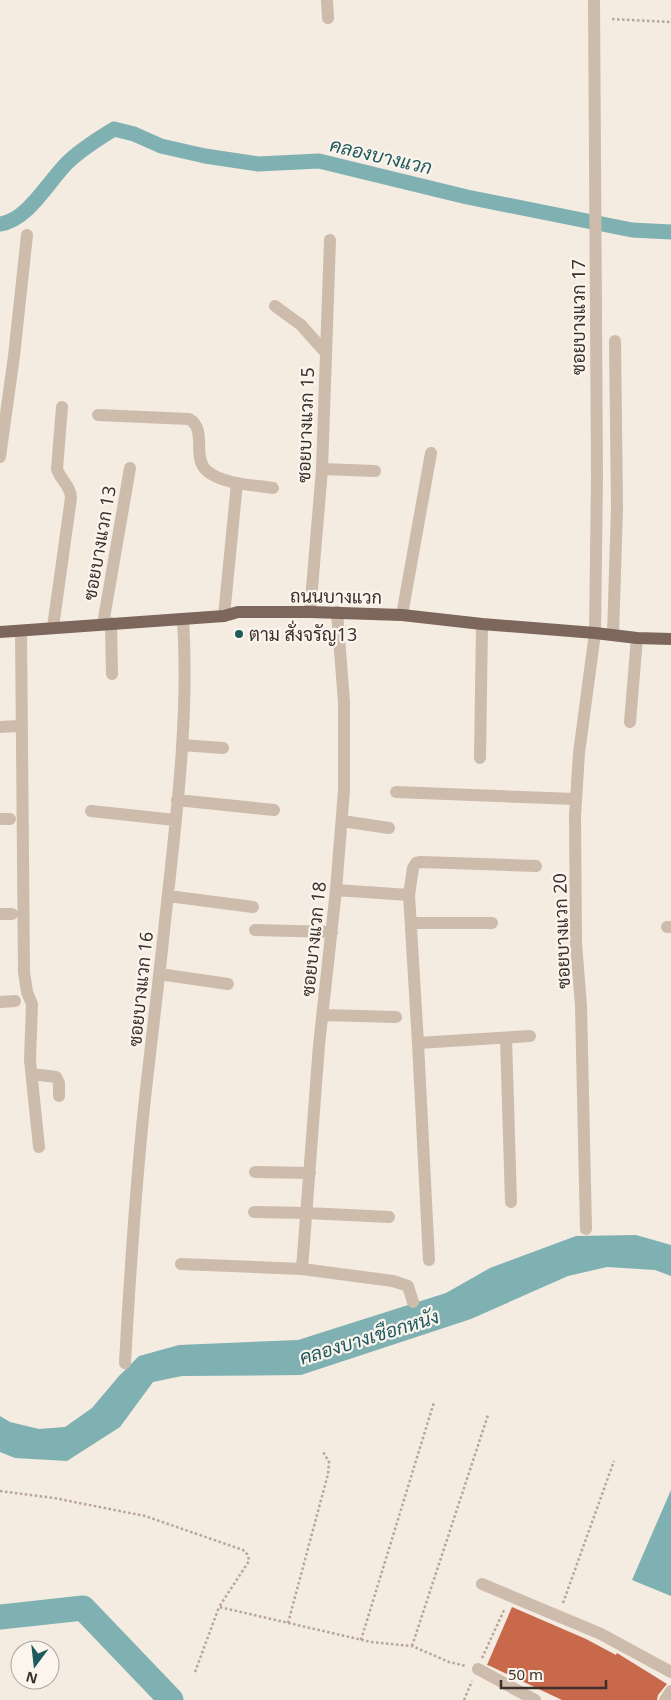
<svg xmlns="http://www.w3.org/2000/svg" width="671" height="1700" viewBox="0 0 671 1700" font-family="'Noto Sans',Sarabun,sans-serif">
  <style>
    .water { fill: #7fb0b2 }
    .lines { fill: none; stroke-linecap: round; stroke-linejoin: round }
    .canal { stroke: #7fb0b2; stroke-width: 15 }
    .river { stroke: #7fb0b2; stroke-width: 25 }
    .building { fill: #c8694b }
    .path { stroke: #b9a596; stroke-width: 2.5; stroke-dasharray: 2.5 2.5; stroke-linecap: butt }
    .minor { stroke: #cdbbac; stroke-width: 12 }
    .major { stroke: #7d675c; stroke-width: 12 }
    .poi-dot { fill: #1f5a5e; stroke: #fbf5ee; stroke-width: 2 }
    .labels { text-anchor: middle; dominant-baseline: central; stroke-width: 4.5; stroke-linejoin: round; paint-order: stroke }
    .street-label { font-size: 18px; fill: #3b302b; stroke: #fbf5ee }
    .poi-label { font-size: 18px; fill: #3b302b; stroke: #fbf5ee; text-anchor: start }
    .water-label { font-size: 19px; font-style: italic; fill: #1f5a5e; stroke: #fbf5ee }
  </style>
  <rect width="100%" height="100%" fill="#f4ebe1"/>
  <path class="water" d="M 636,1235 L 671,1245 L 671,1276 L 655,1270 L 607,1267 L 568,1276 L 471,1319 L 301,1375 L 182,1376 L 153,1382 L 120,1427 L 67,1461 L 15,1458 L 0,1452 L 0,1416 L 10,1422 L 39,1429 L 65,1427 L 92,1408 L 119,1376 L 139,1356 L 179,1345 L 298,1340 L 446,1293 L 490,1268 L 576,1236 Z
    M 671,1490 L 671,1596 L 632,1580 Z"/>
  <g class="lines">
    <path class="canal" d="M 0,224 C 28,220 48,182 67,163 C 81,149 98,139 114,129 L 134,134 L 161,146 L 205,156 L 258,164 L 319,161 L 467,197 L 632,230 L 671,232"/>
    <path class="river" d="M 0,1617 L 83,1608 L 171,1700"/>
  </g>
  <path class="building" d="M 512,1607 L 586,1639 L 616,1655 L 617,1653 L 667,1684 L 658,1695 L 657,1700 L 562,1700 L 490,1666 L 487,1665 Z"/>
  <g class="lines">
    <path class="path" d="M 612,19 L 671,22
      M 0,1491 L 54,1498 L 145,1516 L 243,1550 L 248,1555 L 249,1561 L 219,1607 L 371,1642 L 412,1646 L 449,1662 L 466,1666
      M 563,1603 L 614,1461
      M 288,1623 L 328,1474 L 329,1462 L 322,1450
      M 361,1640 L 434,1402
      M 412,1646 L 488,1415
      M 482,1658 L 505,1608
      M 195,1672 L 219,1607
      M 464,1700 L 472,1681"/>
    <path class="minor" d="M 327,0 L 328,18
      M 275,306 L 301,325 L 326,353
      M 98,415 L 189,419 C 208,430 191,457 207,471 C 222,484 254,485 273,488
      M 0,457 L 14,356 L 27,235
      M 322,469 L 375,471
      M 310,612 L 322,469 L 330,240
      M 402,615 L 431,453
      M 224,616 L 237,483
      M 111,623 L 112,674
      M 103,624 L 130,468
      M 53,627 L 71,498 C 71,486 61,481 57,469 L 62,407
      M 21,631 L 24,972 L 27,992 L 32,1004 L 30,1060 L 39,1147
      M 613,635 L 617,508 L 615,341
      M 630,722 L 637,638
      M 0,727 L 18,726
      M 182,745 L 223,748
      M 480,758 L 482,624
      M 396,792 L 575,799
      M 177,800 L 274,810
      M 91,811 L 175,820
      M 0,819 L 10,819
      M 342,821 L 389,828
      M 336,890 L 409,895 L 418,1043 L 429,1260
      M 409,895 L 413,868 L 416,863 L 421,862 L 536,866
      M 168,896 L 253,907
      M 0,914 L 12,914
      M 411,923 L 492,923
      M 667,927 L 671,927
      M 255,930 L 332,932
      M 159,974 L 228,984
      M 0,1002 L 15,1001
      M 323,1015 L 396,1017
      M 506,1038 L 511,1202
      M 418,1043 L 530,1036
      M 32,1074 L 56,1077 L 59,1083 L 59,1096
      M 255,1172 L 310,1173
      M 254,1212 L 307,1213 L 389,1217
      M 586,1229 L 581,1006 L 576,943 L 575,816 L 579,753 L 595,633 L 597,476 L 594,0
      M 181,1264 L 302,1269 L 393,1281 L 408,1286 L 413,1302
      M 302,1269 L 319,1045 L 336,890 L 344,790 L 344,702 L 337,612
      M 125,1363 C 130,1272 136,1180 146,1089 C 151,1042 157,996 162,950 C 173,840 190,729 183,619
      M 482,1584 L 601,1634 L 671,1672
      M 478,1669 L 535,1700
      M 665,1700 L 671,1691"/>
    <path class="major" d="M 0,632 L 224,616 L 238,612 L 310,612 L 402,615 L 482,624 L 595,633 L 637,638 L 671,639"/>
  </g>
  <circle class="poi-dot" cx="239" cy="634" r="5"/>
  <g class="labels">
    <g class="street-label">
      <text transform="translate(578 317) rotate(-90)">ซอยบางแวก 17</text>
      <text transform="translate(305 425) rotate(-88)">ซอยบางแวก 15</text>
      <text transform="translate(99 543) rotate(-80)">ซอยบางแวก 13</text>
      <text transform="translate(336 596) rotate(1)">ถนนบางแวก</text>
      <text transform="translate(561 931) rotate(-92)">ซอยบางแวก 20</text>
      <text transform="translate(313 939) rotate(-84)">ซอยบางแวก 18</text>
      <text transform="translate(140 989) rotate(-84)">ซอยบางแวก 16</text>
    </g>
    <g class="poi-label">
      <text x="249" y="634">ตาม สั่งจรัญ13</text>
    </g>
    <g class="water-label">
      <text transform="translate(381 156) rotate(13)">คลองบางแวก</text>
      <text transform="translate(369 1337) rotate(-17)">คลองบางเชือกหนัง</text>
    </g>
  </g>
  <g transform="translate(35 1665) rotate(195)"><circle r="24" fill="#fbf5ee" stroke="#aea6a0"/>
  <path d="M0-4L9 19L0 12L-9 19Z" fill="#1f5a5e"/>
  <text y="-8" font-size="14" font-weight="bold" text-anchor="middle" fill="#3b302b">N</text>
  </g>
  <path d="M501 1680v8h105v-8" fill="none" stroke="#3b302b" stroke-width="2.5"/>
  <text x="508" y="1680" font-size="15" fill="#3b302b" stroke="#fbf5ee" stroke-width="4" paint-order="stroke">50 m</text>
</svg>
